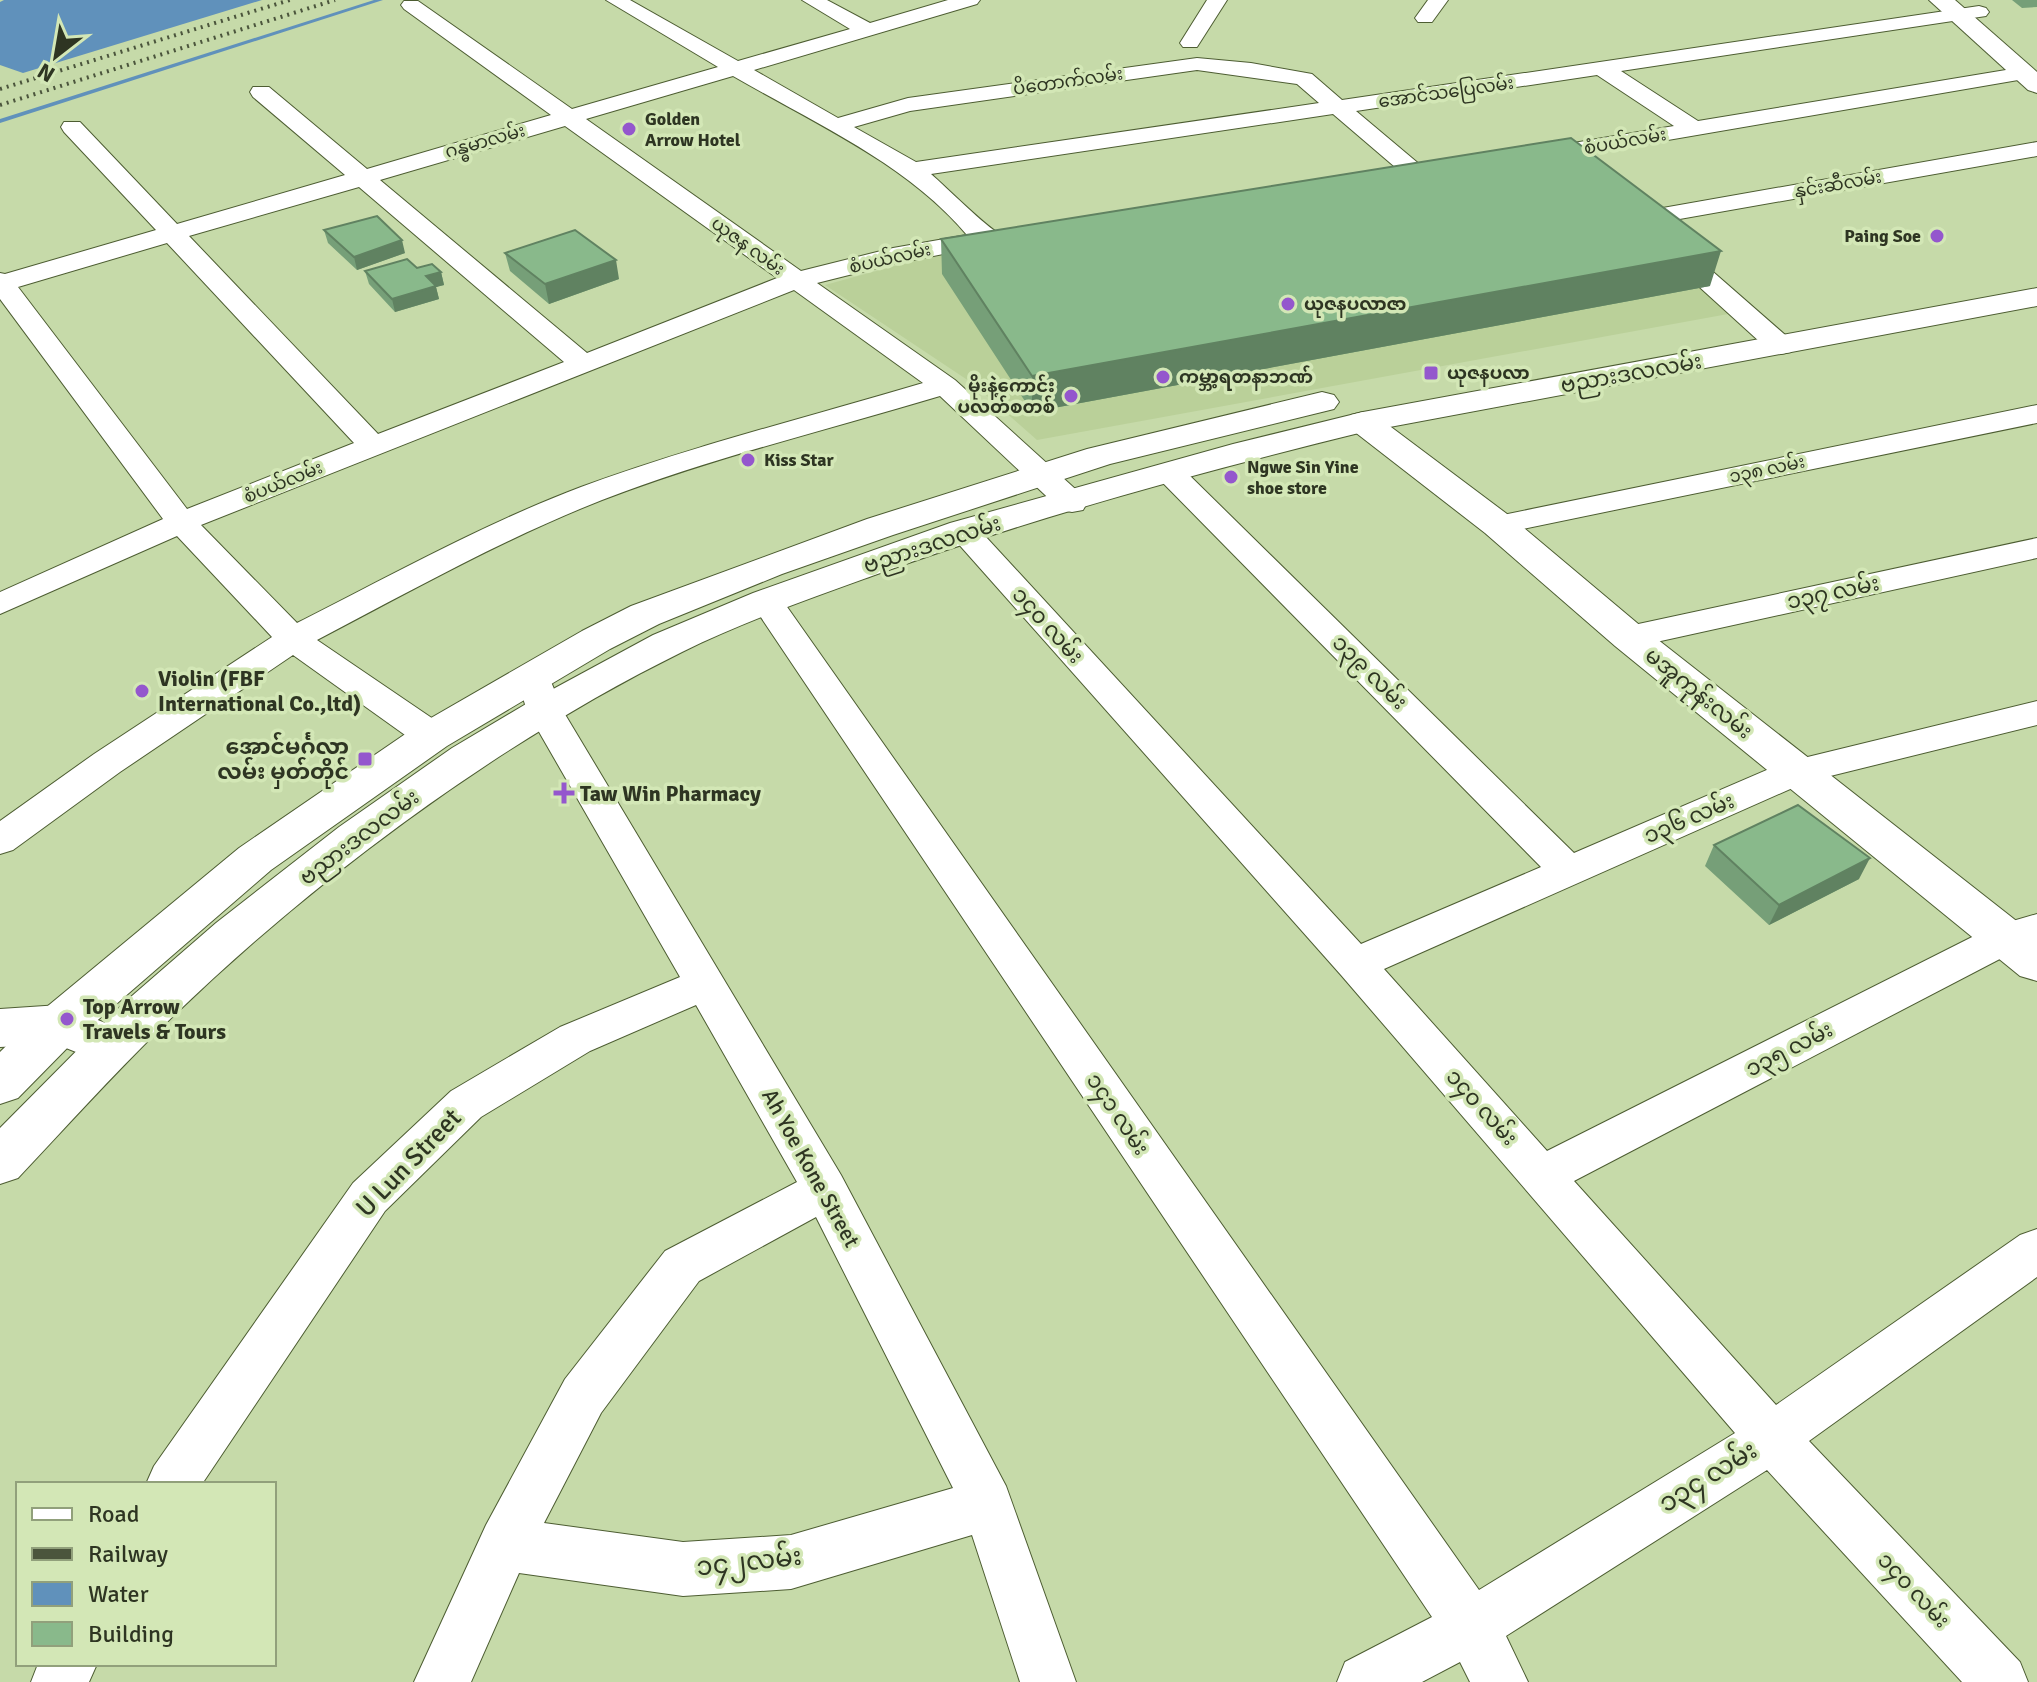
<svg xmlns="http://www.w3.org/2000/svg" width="2037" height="1682" viewBox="0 0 2037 1682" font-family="Signika,'Noto Sans Myanmar',sans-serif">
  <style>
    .built { fill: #bad099 }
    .water { fill: #6091bb }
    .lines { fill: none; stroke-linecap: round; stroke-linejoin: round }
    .stream { fill: #6091bb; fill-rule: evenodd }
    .minor-casing { stroke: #4d5d32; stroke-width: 2 }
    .tertiary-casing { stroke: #4d5d32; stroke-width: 2 }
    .secondary-casing { stroke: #4d5d32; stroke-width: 2 }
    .primary-casing { stroke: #4d5d32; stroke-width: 2 }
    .minor { fill: #fff; fill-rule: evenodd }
    .tertiary { fill: #fff; fill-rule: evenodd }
    .secondary { fill: #fff; fill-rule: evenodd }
    .primary { fill: #fff; fill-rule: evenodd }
    .rail { stroke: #4b553c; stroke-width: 4; stroke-dasharray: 2 5; stroke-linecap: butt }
    .wall { fill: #769f78 }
    .shaded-wall { fill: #608261 }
    .building { fill: #89b98b; stroke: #608261; stroke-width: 2 }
    .poi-dot { fill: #9457cd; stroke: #d3e7b6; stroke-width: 3 }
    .labels { text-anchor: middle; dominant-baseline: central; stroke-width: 7; stroke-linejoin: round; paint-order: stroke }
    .far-street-label { font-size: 18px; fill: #2e3522; stroke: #d3e7b6 }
    .far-poi-label { font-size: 18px; font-weight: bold; fill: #2e3522; stroke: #d3e7b6; text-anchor: start }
    .street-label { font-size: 22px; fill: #2e3522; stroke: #d3e7b6 }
    .poi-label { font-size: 22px; font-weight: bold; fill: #2e3522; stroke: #d3e7b6; text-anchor: start }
    .near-street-label { font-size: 26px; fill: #2e3522; stroke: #d3e7b6 }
  </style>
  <rect width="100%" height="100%" fill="#c6daa9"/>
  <path class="built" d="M 1560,162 L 1750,310 L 1037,440 L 972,383 L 825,285 L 920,259 Z"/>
  <path class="water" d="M 4,0 L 262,0 L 23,73 L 0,65 L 0,2 Z"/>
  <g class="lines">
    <path class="stream" d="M 374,0 L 383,0 L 0,123 L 0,119 Z"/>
    <g class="minor-casing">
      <path id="minor" d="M 606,0 L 630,0 L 738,61 L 850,29 L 802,0 L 827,0 L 870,23 L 948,0 L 980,0 L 977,4 L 754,70 L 838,118 L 908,98 L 1197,58 L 1251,63 L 1312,74 L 1342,100 L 1979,6 L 1986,8 L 1989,12 L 1986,16 L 1621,71 L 1698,121 L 2024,67 L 2035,73 L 2024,79 L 1534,163 L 1526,161 L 1522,156 L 1526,151 L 1674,126 L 1597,75 L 1356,111 L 1425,169 L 1429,174 L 1425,179 L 1409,179 L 1333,114 L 931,174 C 944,185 989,230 999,233 L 1003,238 L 999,243 L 893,264 L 817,283 L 955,380 L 1083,496 L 1087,503 L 1083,510 L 1072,512 L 1061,510 L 940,396 C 827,430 711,458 602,500 C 503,539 411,591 317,640 L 445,727 L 450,736 L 445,745 L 432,748 L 419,745 L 293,655 L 120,772 L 13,850 L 0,854 L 0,821 L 94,754 L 272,637 L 177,536 L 0,614 L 0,592 L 163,519 L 0,299 L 0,273 L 5,274 L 156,230 L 64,132 L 61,127 L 64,122 L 80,122 L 177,224 L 345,175 L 253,97 L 250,92 L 253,87 L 269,87 L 367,169 L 551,115 L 404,9 L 401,5 L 404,1 L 418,1 L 572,109 L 718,67 ZM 1197,70 L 1297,84 L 1319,103 L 916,162 L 854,127 L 910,111 ZM 733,76 C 814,123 906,163 967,235 L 893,248 L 801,271 L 586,119 ZM 565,126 L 777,278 L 587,353 L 380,180 ZM 359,187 L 564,362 L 378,434 L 189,236 ZM 167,243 L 354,443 L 187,509 L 18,287 ZM 794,290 L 923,383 C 809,417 692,446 581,487 C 483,524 390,576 297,623 L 201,525 Z
        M 1207,0 L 1227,0 L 1197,47 L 1183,47 L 1180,43 Z
        M 1428,0 L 1448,0 L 1432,22 L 1418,22 L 1415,18 Z
        M 2037,142 L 2037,156 L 1640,226 L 1631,224 L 1628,219 L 1631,214 L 1640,212 Z
        M 1671,240 L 1680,243 L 1791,340 L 1795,346 L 1791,352 L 1781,354 L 1771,352 L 1662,253 L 1658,248 L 1662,243 Z
        M 2037,405 L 2037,423 L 1498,534 L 1487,532 L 1482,525 L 1487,518 L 1498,516 Z
        M 1171,465 L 1182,468 L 1574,853 L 1783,763 L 2037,701 L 2037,725 L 1806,782 L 1384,969 L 1547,1151 L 1992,927 L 2037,914 L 2037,944 L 2019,949 L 1574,1181 L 1776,1405 L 2020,1235 L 2037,1229 L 2037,1277 L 1809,1441 L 2020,1662 L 2028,1682 L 1962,1682 L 1767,1470 L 1506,1636 L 1528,1682 L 1470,1682 L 1460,1662 L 1422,1682 L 1337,1682 L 1345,1662 L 1432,1617 L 750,601 L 754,594 L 766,591 L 778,594 L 1479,1590 L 1735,1433 L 1341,975 L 947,531 L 952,524 L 963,522 L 974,524 L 1361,944 L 1541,867 L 1160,480 L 1156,474 L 1160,468 Z
        M 2037,538 L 2037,558 L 1629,648 L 1617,645 L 1612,637 L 1617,629 L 1629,626 Z
        M 533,664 L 545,667 L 563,711 L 841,1175 L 1006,1486 L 1076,1682 L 1020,1682 L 972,1535 L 791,1589 L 683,1596 L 519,1573 L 471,1682 L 414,1682 L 486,1525 L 565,1379 L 665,1251 L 797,1182 L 696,1005 L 590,1051 L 481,1117 L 385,1211 L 202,1484 L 146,1484 L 154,1466 L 353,1183 L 451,1091 L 560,1027 L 680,977 L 527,711 L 516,675 L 521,667 ZM 816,1217 L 953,1488 L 791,1535 L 683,1542 L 544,1523 L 601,1413 L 699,1281 Z
        M 38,1664 L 97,1664 L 89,1682 L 31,1682 Z"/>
    </g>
    <g class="tertiary-casing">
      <path id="tertiary" d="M 1363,412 L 1375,415 L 1511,517 L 1643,628 L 2037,937 L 2037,981 L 2020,976 L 1615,646 L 1485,533 L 1351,429 L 1346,422 L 1351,415 Z
        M 60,1005 L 128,1032 L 136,1046 L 128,1060 L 111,1066 L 56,1044 L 0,1047 L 0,1009 Z"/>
    </g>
    <g class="secondary-casing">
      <path id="secondary" d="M 1929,0 L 1955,0 L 2037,72 L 2037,93 L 2028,90 Z"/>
    </g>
    <g class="primary-casing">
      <path id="primary" d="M 2037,288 L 2037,306 L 1363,432 C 1197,473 1032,518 872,576 C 808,599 743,622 682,652 C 497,743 306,885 160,1029 C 111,1077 65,1128 18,1178 L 0,1184 L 0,1128 L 125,1002 L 216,923 L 339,827 L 452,748 L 531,701 L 653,635 L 753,593 L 950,523 L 1233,444 L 1363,412 Z
        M 1322,392 L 1334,395 L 1339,402 L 1334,409 L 1110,464 L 893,535 L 782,574 L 659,624 L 610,649 L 447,746 L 271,870 L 77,1038 L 18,1098 L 0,1104 L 0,1052 L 43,1010 L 239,848 L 417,726 L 582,631 L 631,606 L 867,519 L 1087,449 Z"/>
    </g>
    <use href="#minor" class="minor"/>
    <use href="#tertiary" class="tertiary"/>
    <use href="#secondary" class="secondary"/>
    <use href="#primary" class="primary"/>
    <path class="rail" d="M 0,89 L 290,0
      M 0,105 L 335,0"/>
  </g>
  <path class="wall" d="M 2012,0 L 2037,0 L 2037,7 L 2022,8 Z
    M 324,230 L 405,253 L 357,270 L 328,243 Z
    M 941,239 L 1710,286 L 1032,412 L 942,274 Z
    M 505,253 L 619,279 L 549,304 L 510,271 Z
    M 417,268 L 441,272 L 444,285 L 436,287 L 439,299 L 395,312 L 369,284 L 365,271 Z
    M 1714,845 L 1859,879 L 1769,925 L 1705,866 Z"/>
  <path class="shaded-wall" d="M 402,240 L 405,253 L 357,270 L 354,257 Z
    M 1721,251 L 1710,286 L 1032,412 L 1032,376 Z
    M 616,260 L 619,279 L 549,304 L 545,284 Z
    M 441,272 L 444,285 L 436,287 L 439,299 L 395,312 L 392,299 L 426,276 Z
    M 1870,858 L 1859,879 L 1769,925 L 1779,905 Z"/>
  <path class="building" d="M 1571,138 L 1721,251 L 1032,376 L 941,239 Z
    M 377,216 L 402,240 L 354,257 L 324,230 Z
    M 575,230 L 616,260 L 545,284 L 505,253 Z
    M 407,259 L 417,268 L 432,264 L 441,272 L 426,276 L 436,286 L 392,299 L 365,271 Z
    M 1798,805 L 1870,858 L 1779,905 L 1714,845 Z"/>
  <g class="poi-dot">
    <circle cx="629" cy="129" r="8"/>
    <circle cx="1937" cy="236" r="8"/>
    <circle cx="1288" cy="304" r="8"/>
    <rect x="1423" y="365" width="16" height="16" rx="4"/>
    <circle cx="1163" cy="377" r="8"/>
    <circle cx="1071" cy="396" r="8"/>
    <circle cx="748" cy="460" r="8"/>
    <circle cx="1231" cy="477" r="8"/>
    <circle cx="142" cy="691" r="8"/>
    <rect x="357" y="751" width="16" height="16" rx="4"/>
    <path d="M560 781h8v8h8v8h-8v8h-8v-8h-8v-8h8z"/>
    <circle cx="67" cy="1019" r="8"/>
  </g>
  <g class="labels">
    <g class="far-street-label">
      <text transform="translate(1068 81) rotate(-8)">ပိတောက်လမ်း</text>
      <text transform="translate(1446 92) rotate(-8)">အောင်သပြေလမ်း</text>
      <text transform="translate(485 141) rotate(-16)">ဂန္ဓမာလမ်း</text>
      <text transform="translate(1625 141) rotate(-10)">စံပယ်လမ်း</text>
      <text transform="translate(1838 184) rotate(-10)">နှင်းဆီလမ်း</text>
      <text transform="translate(748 246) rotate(36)">ယုဇန လမ်း</text>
      <text transform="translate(890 258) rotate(-13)">စံပယ်လမ်း</text>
      <text transform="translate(1767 469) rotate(-12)">၁၃၈ လမ်း</text>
      <text transform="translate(283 482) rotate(-22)">စံပယ်လမ်း</text>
    </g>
    <g class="far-poi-label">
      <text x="645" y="119">Golden<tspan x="645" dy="21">Arrow Hotel</tspan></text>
      <text x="1921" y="236" text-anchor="end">Paing Soe</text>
      <text x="1304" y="304">ယုဇနပလာဇာ</text>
      <text x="1447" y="373">ယုဇနပလာ</text>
      <text x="1179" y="377">ကမ္ဘာ့ရတနာဘဏ်</text>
      <text x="1055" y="386" text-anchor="end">မိုးနဲ့ကောင်း<tspan x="1055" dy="21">ပလတ်စတစ်</tspan></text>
      <text x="764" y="460">Kiss Star</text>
      <text x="1247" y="467">Ngwe Sin Yine<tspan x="1247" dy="21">shoe store</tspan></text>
    </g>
    <g class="street-label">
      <text transform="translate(1631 373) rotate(-10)">ဗညားဒလလမ်း</text>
      <text transform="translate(932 544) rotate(-18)">ဗညားဒလလမ်း</text>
      <text transform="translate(1833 592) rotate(-12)">၁၃၇ လမ်း</text>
      <text transform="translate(1048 625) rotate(48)">၁၄၀ လမ်း</text>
      <text transform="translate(1370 672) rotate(45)">၁၃၉ လမ်း</text>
      <text transform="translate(1699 693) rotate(39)">မအူကုန်းလမ်း</text>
      <text transform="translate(1689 818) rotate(-23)">၁၃၆ လမ်း</text>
      <text transform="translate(359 837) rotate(-37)">ဗညားဒလလမ်း</text>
      <text transform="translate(1789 1049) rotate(-27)">၁၃၅ လမ်း</text>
      <text transform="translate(1482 1107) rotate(48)">၁၄၀ လမ်း</text>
      <text transform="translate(1118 1114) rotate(56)">၁၄၁ လမ်း</text>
      <text transform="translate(811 1168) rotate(61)">Ah Yoe Kone Street</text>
      <text transform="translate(1914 1590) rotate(47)">၁၄၀ လမ်း</text>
    </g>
    <g class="poi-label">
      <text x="158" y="678">Violin (FBF<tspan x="158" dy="25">International Co.,ltd)</tspan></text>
      <text x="349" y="746" text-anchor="end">အောင်မင်္ဂလာ<tspan x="349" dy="25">လမ်း မှတ်တိုင်</tspan></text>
      <text x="580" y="793">Taw Win Pharmacy</text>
      <text x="83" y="1006">Top Arrow<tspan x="83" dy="25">Travels &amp; Tours</tspan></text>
    </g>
    <g class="near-street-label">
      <text transform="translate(409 1163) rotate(-46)">U Lun Street</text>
      <text transform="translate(1708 1477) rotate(-32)">၁၃၄ လမ်း</text>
      <text transform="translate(749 1562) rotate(-6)">၁၄၂လမ်း</text>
    </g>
  </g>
  <rect x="16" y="1482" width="260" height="184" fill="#d3e7b6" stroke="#91a07b" stroke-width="2"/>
  <rect x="32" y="1508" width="40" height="12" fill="#ffffff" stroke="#91a07b" stroke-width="2"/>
  <text x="88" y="1522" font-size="24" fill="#2e3522">Road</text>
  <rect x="32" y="1548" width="40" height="12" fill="#4b553c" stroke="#91a07b" stroke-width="2"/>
  <text x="88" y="1562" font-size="24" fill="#2e3522">Railway</text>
  <rect x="32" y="1582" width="40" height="24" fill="#6091bb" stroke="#91a07b" stroke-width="2"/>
  <text x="88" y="1602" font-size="24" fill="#2e3522">Water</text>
  <rect x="32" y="1622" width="40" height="24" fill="#89b98b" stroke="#91a07b" stroke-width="2"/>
  <text x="88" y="1642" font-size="24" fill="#2e3522">Building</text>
  <g transform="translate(56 56) rotate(211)" stroke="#d3e7b6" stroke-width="6" paint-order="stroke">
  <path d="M0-6L14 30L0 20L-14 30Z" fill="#2e3522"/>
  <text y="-12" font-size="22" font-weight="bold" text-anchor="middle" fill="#2e3522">N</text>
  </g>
</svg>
